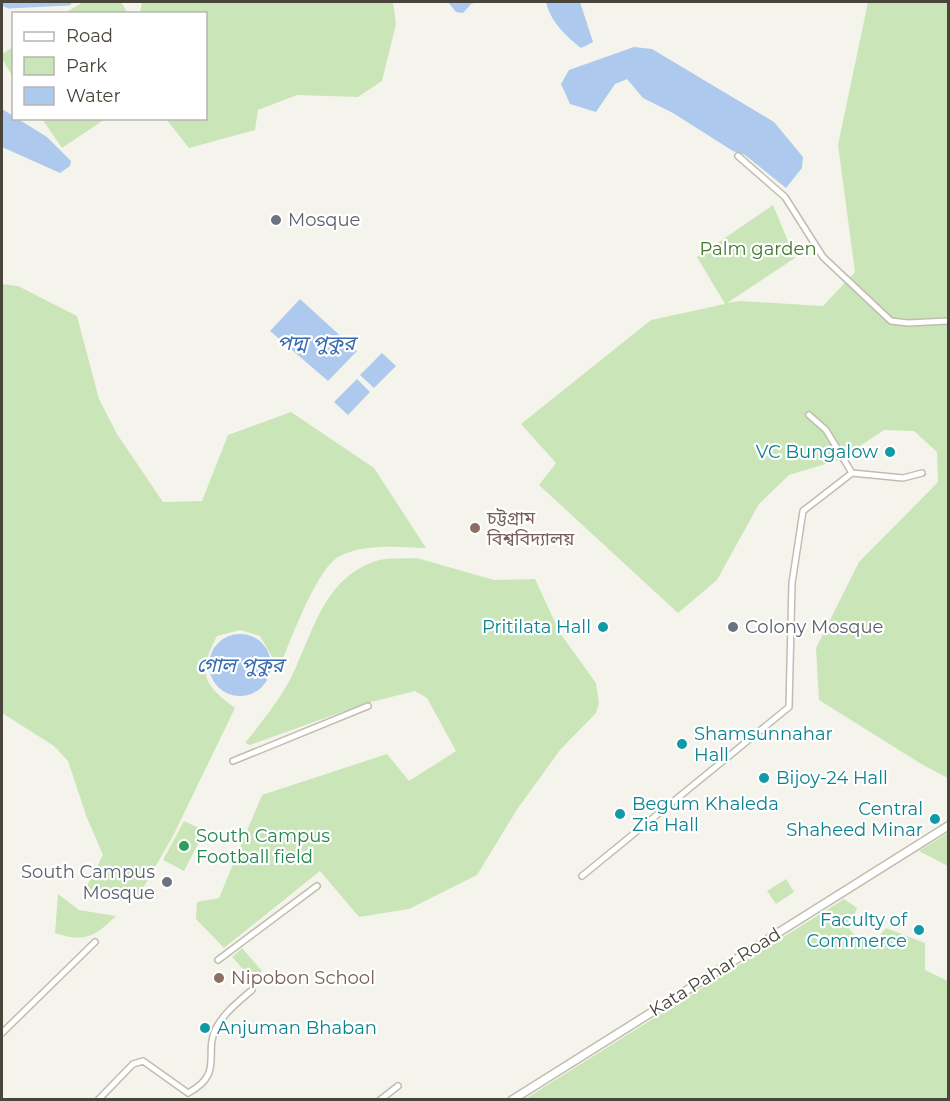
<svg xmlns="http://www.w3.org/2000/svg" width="950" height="1101" viewBox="0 0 950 1101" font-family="Montserrat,'Noto Sans Bengali',sans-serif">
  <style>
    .green { fill: #cae6b8 }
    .water { fill: #adc9ed }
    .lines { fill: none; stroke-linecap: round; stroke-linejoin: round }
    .canal { stroke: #adc9ed; stroke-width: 7 }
    .minor-casing { stroke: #c0bdaf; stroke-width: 8 }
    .tertiary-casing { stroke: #c0bdaf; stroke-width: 10 }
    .minor { stroke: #fff; stroke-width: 5 }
    .tertiary { stroke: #fff; stroke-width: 7 }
    .worship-dot { fill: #6b7280; stroke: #fff; stroke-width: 2 }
    .culture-dot { fill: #0f9aa8; stroke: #fff; stroke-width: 2 }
    .education-dot { fill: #8d6e63; stroke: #fff; stroke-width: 2 }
    .leisure-dot { fill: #2e9e5b; stroke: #fff; stroke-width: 2 }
    .labels { text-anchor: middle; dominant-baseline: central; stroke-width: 4.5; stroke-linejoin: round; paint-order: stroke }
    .worship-label { font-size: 18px; fill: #5b616d; stroke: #fff; text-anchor: start }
    .park-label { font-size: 18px; fill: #40782f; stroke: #fff }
    .culture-label { font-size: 18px; fill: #0d838f; stroke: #fff; text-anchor: end }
    .education-label { font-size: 18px; fill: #785e54; stroke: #fff; text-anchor: start }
    .leisure-label { font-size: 18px; fill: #27864d; stroke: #fff; text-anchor: start }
    .street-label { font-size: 18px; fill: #49453a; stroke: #fff }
    .water-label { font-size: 20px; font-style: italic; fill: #386bb0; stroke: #fff }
  </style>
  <rect width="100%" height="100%" fill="#f5f4ec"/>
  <path class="green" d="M 83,2 L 121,2 L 128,13 L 65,13 Z
    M 142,2 L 393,2 L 396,24 L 382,81 L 358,97 L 297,95 L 258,110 L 255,130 L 189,148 L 166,119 L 206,118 L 206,14 L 140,13 Z
    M 868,2 L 948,2 L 948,778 L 923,765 L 819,700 L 816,648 L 859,562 L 938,482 L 937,452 L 914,431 L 884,430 L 839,460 L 789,475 L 759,504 L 717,580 L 678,613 L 539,485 L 556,463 L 521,424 L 651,320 L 725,304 L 697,257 L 773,205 L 795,258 L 727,303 L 740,301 L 823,306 L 855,272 L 838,145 Z
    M 13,47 L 13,77 L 2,59 L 2,54 Z
    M 42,119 L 105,119 L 62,148 Z
    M 2,284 L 18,286 L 77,316 L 99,399 L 117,434 L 163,502 L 202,501 L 228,435 L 291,412 L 374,468 L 426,548 C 397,547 366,543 340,556 C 317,567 289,644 279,669 L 260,636 L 240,630 L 217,636 C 197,674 203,684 235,708 L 173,836 L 139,895 L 85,890 L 103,855 L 87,818 L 68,761 L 54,746 L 2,713 Z
    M 417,558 L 494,580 L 535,579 L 560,633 L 596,683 L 599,703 L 596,713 L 560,750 L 518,808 L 477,875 L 409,909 L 359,917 L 320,871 L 224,948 L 196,919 L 197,902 L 219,898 L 262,795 L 387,754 L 409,781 L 456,751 L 427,698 L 415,691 L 367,703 L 250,745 L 245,743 C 264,719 284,695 296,667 C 315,625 327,577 376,561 C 388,557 404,559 417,558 Z
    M 184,821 L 205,831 L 184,871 L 163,860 Z
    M 948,833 L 948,866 L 919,851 Z
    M 786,879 L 794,892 L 776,904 L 767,891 Z
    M 58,894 L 79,910 L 116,916 C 94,937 85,943 55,933 Z
    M 844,899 L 857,908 L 849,929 L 860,940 L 875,941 L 886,928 L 925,943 L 925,970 L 948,981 L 948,1099 L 525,1099 Z
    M 242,948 L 262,971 L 253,980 L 232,957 Z"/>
  <path class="water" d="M 448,2 L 477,2 L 471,4 L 463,13 L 456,12 Z
    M 546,2 L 580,2 L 593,42 L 581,48 C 566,36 550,21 546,2 Z
    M 634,47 L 652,49 L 774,122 L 803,157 L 802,168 L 786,188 L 745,155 L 733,151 L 673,113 L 643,98 L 627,79 L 615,84 L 596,112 L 570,104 L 561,84 L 569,70 Z
    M 2,109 L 47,137 L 71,161 L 70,166 L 60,173 L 2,147 Z
    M 300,299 L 357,351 L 328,381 L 270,331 Z
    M 382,353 L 396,366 L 374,388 L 360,375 Z
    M 357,379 L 370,392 L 348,415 L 334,402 Z
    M209 665a31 31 0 1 1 62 0a31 31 0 1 1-62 0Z"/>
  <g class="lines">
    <path class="canal" d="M 2,2 L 9,5 L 68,2"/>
    <g class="minor-casing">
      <path id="minor" d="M 738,156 L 785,197 L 823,257 L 891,321 L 908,323 L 948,321
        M 809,415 L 826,430 L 852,473
        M 233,761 L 368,706
        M 582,876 L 789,707 L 792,583 L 803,511 L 852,473 L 903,478 L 922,473
        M 218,960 L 317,886
        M 2,1033 L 95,942
        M 188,1093 C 225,1073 203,1054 216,1028 C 224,1013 239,1001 252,990
        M 98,1100 L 133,1064 L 143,1061 L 188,1093
        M 380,1100 L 398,1086"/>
    </g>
    <g class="tertiary-casing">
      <path id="tertiary" d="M 512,1100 L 948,826"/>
    </g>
    <use href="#minor" class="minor"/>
    <use href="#tertiary" class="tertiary"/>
  </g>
  <g class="worship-dot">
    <circle cx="276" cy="220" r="6"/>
    <circle cx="733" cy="627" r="6"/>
    <circle cx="167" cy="882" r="6"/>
  </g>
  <g class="culture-dot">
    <circle cx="890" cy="452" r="6"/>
    <circle cx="603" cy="627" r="6"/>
    <circle cx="682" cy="744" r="6"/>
    <circle cx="764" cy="778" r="6"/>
    <circle cx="620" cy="814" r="6"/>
    <circle cx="935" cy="819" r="6"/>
    <circle cx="919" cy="930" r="6"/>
    <circle cx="205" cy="1028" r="6"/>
  </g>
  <g class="education-dot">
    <circle cx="475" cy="528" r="6"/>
    <circle cx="219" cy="978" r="6"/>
  </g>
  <circle class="leisure-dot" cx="184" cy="846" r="6"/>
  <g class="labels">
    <g class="worship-label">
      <text x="288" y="220">Mosque</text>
      <text x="745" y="627">Colony Mosque</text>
      <text x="155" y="872" text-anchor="end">South Campus<tspan x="155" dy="21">Mosque</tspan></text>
    </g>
    <g class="park-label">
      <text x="758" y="249">Palm garden</text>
    </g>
    <g class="culture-label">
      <text x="878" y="452">VC Bungalow</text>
      <text x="591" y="627">Pritilata Hall</text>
      <text x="694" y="734" text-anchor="start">Shamsunnahar<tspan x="694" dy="21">Hall</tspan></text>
      <text x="776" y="778" text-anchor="start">Bijoy-24 Hall</text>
      <text x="632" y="804" text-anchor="start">Begum Khaleda<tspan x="632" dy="21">Zia Hall</tspan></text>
      <text x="923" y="809">Central<tspan x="923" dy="21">Shaheed Minar</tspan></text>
      <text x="907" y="920">Faculty of<tspan x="907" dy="21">Commerce</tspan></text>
      <text x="217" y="1028" text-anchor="start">Anjuman Bhaban</text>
    </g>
    <g class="education-label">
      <text x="487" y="518">চট্টগ্রাম<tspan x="487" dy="21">বিশ্ববিদ্যালয়</tspan></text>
      <text x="231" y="978">Nipobon School</text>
    </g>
    <g class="leisure-label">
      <text x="196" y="836">South Campus<tspan x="196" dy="21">Football field</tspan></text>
    </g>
    <g class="street-label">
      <text transform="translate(715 972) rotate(-32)">Kata Pahar Road</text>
    </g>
    <g class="water-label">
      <text x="316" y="343">পদ্ম পুকুর</text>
      <text x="240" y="665">গোল পুকুর</text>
    </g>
  </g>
  <rect width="950" height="1101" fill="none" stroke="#49453a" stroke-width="6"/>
  <rect x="12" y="12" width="195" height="108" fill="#ffffff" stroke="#b6b5b0" stroke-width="1.5"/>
  <rect x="24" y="32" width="30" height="9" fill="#ffffff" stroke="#b6b5b0" stroke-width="1.5"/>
  <text x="66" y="42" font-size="18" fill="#49453a">Road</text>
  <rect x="24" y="57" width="30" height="18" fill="#cae6b8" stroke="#b6b5b0" stroke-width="1.5"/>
  <text x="66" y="72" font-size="18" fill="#49453a">Park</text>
  <rect x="24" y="87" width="30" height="18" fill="#adc9ed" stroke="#b6b5b0" stroke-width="1.5"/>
  <text x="66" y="102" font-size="18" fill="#49453a">Water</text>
</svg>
